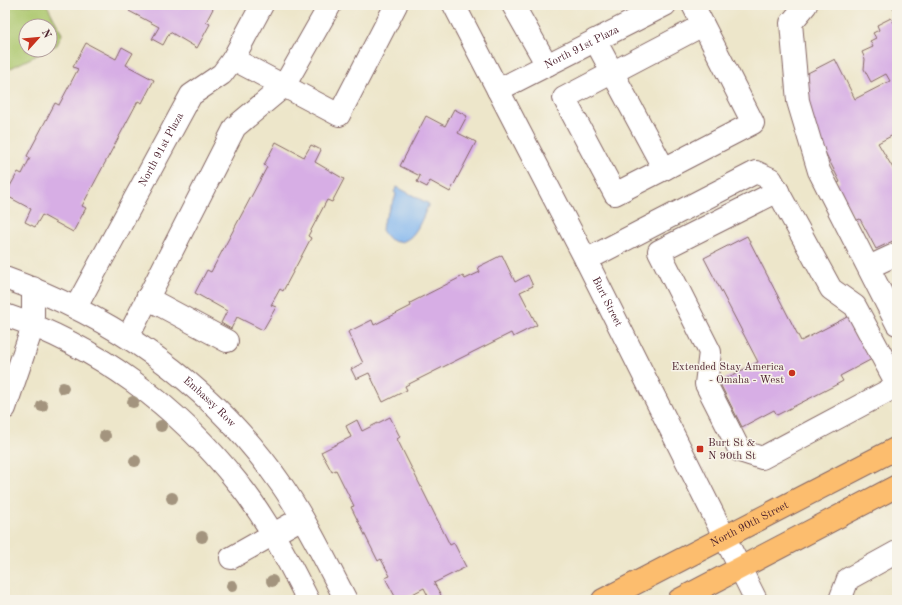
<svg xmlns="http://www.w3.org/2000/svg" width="902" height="605" viewBox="0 0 902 605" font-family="'Old Standard TT',serif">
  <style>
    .green { fill: #acc76d; stroke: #7b734c }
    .water { fill: #81b6ef; stroke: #666a8d }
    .building { fill: #d7aee5 }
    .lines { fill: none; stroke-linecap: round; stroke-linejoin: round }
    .minor-casing { stroke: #836563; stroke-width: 24 }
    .major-casing { stroke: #836563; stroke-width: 24 }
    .minor { stroke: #fff; stroke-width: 22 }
    .major { stroke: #fcbd6e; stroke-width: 22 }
    .tree { fill: #a3947e }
    .poi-dot { fill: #c8321e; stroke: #f7f3e8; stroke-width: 1.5 }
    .labels { text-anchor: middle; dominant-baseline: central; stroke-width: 3; stroke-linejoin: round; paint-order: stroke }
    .street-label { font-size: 11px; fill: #4a1f2b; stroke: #f7f3e8 }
    .poi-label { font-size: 11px; fill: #4a1f2b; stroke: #f7f3e8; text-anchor: end }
  </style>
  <rect width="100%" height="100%" fill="#f7f3e8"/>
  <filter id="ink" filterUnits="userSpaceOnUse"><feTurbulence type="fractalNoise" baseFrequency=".025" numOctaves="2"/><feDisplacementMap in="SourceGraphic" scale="8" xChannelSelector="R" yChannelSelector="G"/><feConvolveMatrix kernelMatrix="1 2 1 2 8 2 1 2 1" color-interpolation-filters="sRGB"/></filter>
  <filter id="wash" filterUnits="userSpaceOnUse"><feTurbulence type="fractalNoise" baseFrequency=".012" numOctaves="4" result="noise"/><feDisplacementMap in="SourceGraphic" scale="16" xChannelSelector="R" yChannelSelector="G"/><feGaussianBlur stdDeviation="0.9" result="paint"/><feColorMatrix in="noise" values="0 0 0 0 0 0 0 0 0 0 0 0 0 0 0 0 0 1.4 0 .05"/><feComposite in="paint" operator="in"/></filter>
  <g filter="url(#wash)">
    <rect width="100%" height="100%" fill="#ede6ca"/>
    <path class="green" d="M 5,5 L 47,5 L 62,34 L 57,45 L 50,48 L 50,26 L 26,26 L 26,50 L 47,50 L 5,71 Z"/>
    <path class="water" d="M 397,187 L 429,204 C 422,217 416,241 399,242 C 391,242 386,237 382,230 L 383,222 L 395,198 L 396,194 L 394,192 Z"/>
    <g id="blocks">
      <path class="building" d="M 132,5 L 215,5 L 206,22 L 210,24 L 197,48 L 170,32 L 163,45 L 152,39 L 159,27 L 129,11 Z
        M 892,5 L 897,5 L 897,15 Z
        M 891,18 L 894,23 L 897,21 L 897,133 L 878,143 L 897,175 L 897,239 L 876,249 L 860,219 L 855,221 L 836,184 L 840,182 L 808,118 L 803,96 L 809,93 L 800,77 L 835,59 L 855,99 L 890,81 L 886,74 L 871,82 L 864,69 L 865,59 L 862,52 L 873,47 L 870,41 L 876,38 L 873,33 L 879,30 L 877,25 Z
        M 86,43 L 116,59 L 122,47 L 133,53 L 126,65 L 154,80 L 142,103 L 138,101 L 82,206 L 86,208 L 73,232 L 42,215 L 35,227 L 25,222 L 31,209 L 5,195 L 18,172 L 22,174 L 30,158 L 27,156 L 55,103 L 59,105 L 78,69 L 73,67 Z
        M 454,109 L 467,116 L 458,133 L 476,142 L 450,192 L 430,181 L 427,187 L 417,182 L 420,176 L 400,166 L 426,116 L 445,126 Z
        M 276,142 L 304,157 L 311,145 L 321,150 L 315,162 L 344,179 L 332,202 L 327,200 L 308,236 L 311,238 L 283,291 L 280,289 L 271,305 L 276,307 L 263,330 L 237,317 L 231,329 L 221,323 L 227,311 L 195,293 L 207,270 L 211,272 L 267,167 L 264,165 Z
        M 747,236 L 801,341 L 849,316 L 872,359 L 840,376 L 843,381 L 832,387 L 777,415 L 774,410 L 742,427 L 719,382 L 758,362 L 704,258 Z
        M 502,255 L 515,282 L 528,275 L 533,286 L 520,292 L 537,325 L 513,337 L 511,333 L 405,386 L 407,390 L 383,402 L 369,373 L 356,379 L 351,369 L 363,363 L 348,332 L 372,320 L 374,325 L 411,306 L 410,303 L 463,276 L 465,279 L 480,272 L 478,267 Z
        M 390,417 L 400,437 L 397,439 L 450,545 L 454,543 L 466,567 L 434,583 L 441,595 L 432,600 L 430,600 L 424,588 L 401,600 L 397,600 L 385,578 L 390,576 L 381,559 L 378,561 L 351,507 L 354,506 L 336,470 L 332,472 L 321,452 L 351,437 L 346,426 L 357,420 L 362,431 Z"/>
    </g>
  </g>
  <g filter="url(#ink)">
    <use href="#blocks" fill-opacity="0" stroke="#836563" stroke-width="1"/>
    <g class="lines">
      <g class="minor-casing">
        <g id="minor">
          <path id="s1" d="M 454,5 L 586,260 L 756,600"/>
          <path d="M 513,5 L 547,65"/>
          <path d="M 806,5 L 791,23 L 798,101 L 819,171 L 897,324"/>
          <path d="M 595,40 L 664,169 L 753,123 L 693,5"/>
          <path d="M 233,59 L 339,115 L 396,5"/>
          <path id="s2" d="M 498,90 L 665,5"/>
          <path d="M 664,169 L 615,194 L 564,98 L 703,25"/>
          <path d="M 778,191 L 659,251 L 710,352 L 706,384 L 740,451 L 762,458 L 897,386"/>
          <path d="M 586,260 L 756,172 L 771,179 L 831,289 L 855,306 L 897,384"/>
          <path d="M 869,267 L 897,254"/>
          <path id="s3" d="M 5,278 C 119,319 213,386 283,487 C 307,522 326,562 346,600"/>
          <path d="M 147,298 L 227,341"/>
          <path id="s4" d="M 76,307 L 191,95 L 222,74 L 233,59 L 262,5"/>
          <path d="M 5,315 C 98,346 178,407 238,483 C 266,518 288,560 308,600"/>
          <path d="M 128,337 L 235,127 L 284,86 L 330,5"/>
          <path d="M 5,408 L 33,326 L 33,288"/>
          <path d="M 231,558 L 302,518"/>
          <path d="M 840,600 L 848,579 L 897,552"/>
        </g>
      </g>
      <g class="major-casing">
        <g id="major">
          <path id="s5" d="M 603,600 L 897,448"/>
          <path d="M 679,600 L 897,486"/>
        </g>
      </g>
      <use href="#minor" class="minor"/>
      <use href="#major" class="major"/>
    </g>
    <g class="tree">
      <circle cx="63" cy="388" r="6"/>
      <circle cx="133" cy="402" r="6"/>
      <circle cx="42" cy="406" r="6"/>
      <circle cx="161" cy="426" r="6"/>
      <circle cx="105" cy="436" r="6"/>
      <circle cx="135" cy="461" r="6"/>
      <circle cx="172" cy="498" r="6"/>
      <circle cx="202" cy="537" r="6"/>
      <circle cx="272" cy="581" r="6"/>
      <circle cx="232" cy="586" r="6"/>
    </g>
  </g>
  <g class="poi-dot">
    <circle cx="792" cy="373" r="4"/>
    <rect x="696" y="445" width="8" height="8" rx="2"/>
  </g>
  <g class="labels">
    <g class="street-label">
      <text stroke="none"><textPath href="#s2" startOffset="94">North 91st Plaza</textPath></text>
      <text stroke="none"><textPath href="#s4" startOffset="179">North 91st Plaza</textPath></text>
      <text stroke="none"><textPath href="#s1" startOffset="334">Burt Street</textPath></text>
      <text stroke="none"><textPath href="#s3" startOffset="241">Embassy Row</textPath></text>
      <text stroke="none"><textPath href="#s5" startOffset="165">North 90th Street</textPath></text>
    </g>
    <g class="poi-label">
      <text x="784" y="367">Extended Stay America<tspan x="784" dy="13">- Omaha - West</tspan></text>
      <text x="708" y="443" text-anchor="start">Burt St &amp;<tspan x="708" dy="13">N 90th St</tspan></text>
    </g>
  </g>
  <rect width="902" height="605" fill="none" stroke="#f7f3e8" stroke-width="20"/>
  <g transform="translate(38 38) rotate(63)"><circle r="19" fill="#f7f3e8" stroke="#b29e9c"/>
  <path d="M0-3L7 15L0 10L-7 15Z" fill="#c8321e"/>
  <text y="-6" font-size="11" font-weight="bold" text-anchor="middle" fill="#4a1f2b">N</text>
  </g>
</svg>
